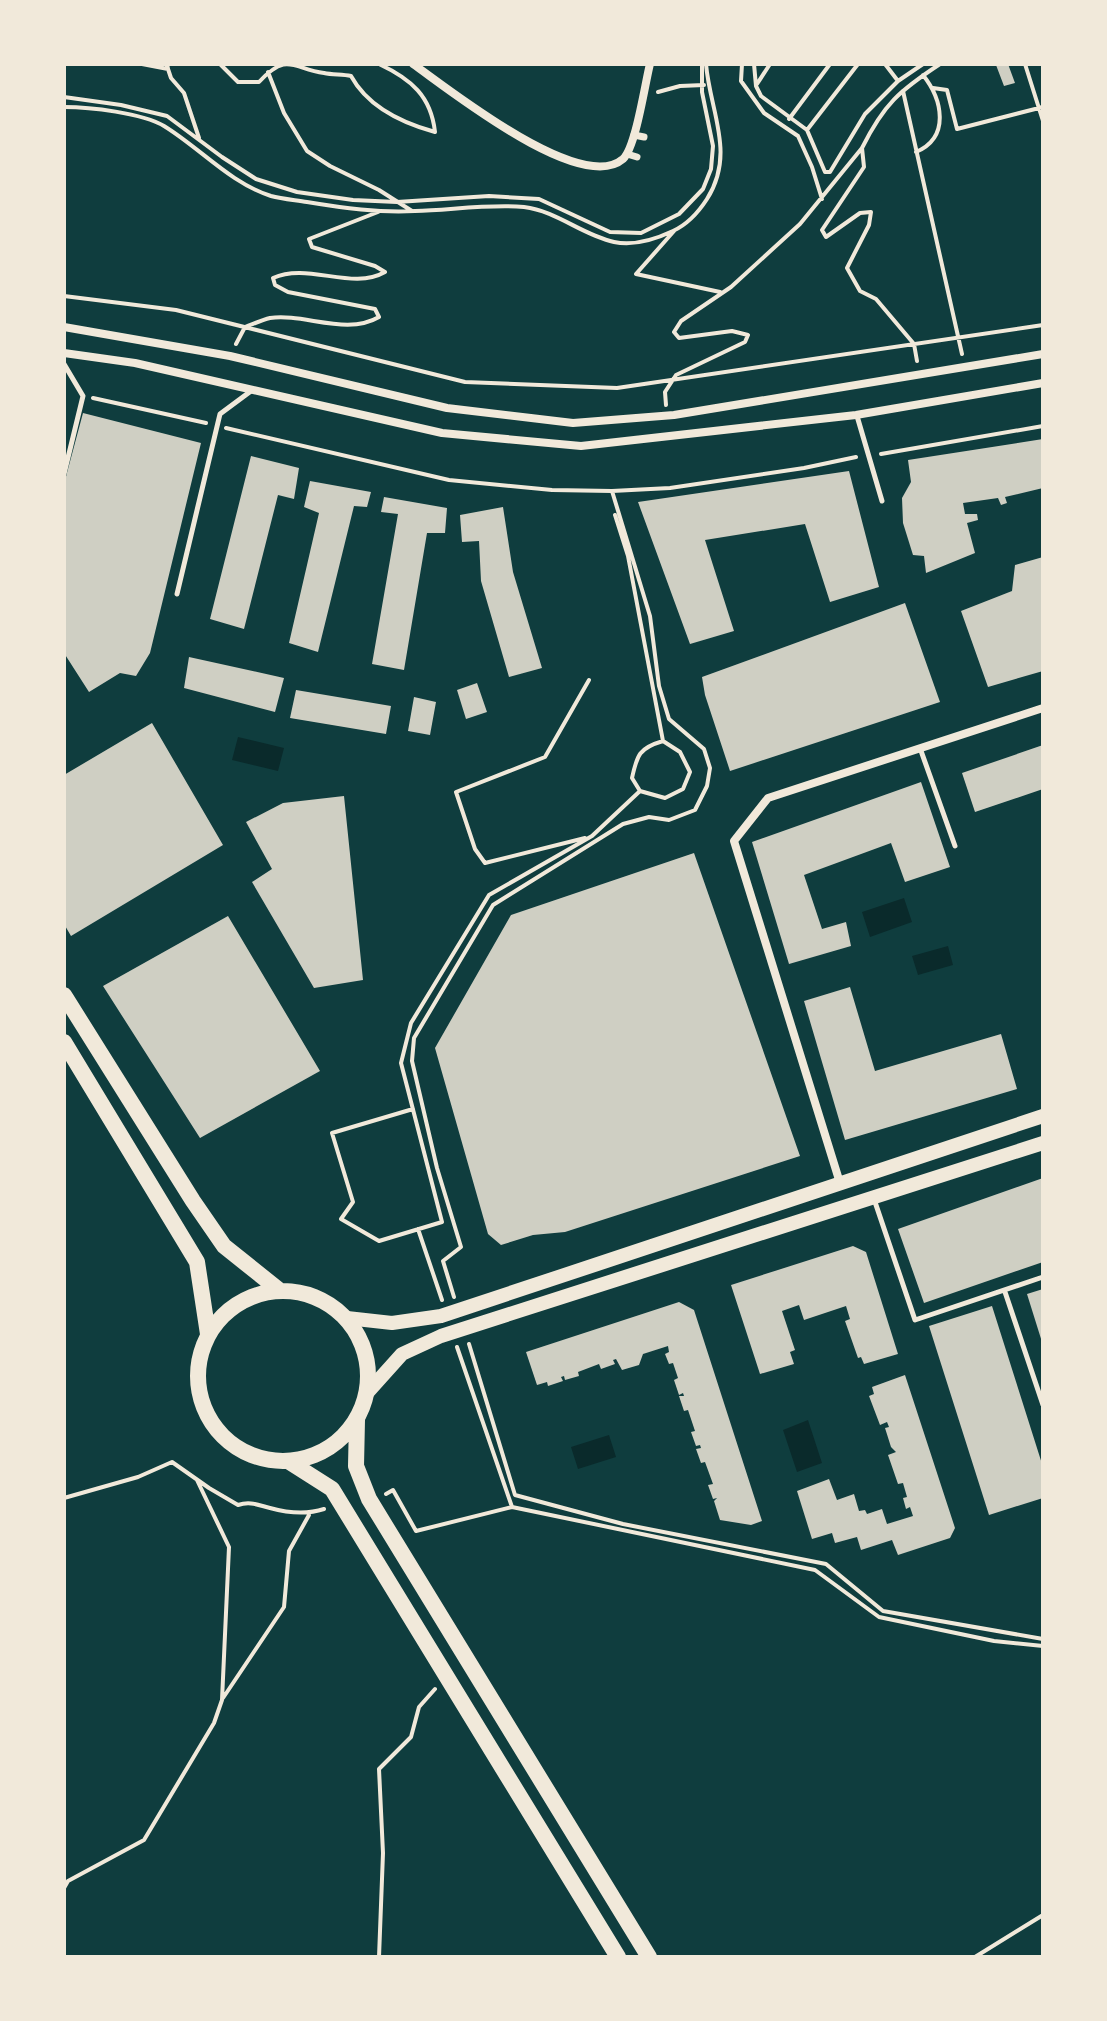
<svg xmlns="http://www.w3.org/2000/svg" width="1107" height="2021" viewBox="0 0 1107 2021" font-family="Mulish,sans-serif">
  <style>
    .water { fill: #0a2a2b }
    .building { fill: #cfcfc3 }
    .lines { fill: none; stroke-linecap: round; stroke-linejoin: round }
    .path { stroke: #f1e9da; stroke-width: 4 }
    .service { stroke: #f1e9da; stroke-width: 5 }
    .pedestrian { stroke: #f1e9da; stroke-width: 7 }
    .minor { stroke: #f1e9da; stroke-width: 8 }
    .secondary { stroke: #f1e9da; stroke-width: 14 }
    .trunk { stroke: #f1e9da; stroke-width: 16 }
  </style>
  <rect width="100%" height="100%" fill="#0f3d3e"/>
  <path class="water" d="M 238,737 L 284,748 L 278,771 L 232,760 Z
    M 904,898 L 912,922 L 870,937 L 862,912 Z
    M 948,946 L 953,965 L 918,975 L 912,956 Z
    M 808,1420 L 822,1463 L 797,1472 L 783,1430 Z
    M 609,1435 L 616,1457 L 578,1469 L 571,1447 Z"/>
  <path class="building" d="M 1008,64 L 1015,83 L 1004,86 L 996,65 Z
    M 83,413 L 201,443 L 150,653 L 136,676 L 120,673 L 89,692 L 64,653 L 64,484 Z
    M 1043,439 L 1043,488 L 1005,497 L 1007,503 L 1001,505 L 998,498 L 963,503 L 965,514 L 977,514 L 978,520 L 967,523 L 975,553 L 926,573 L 924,556 L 913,555 L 903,523 L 902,498 L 911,482 L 908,460 Z
    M 251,456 L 299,468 L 294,499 L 278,495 L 244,629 L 210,619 Z
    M 849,471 L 879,587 L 830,602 L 805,524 L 705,540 L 734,631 L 690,644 L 638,502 Z
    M 310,481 L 371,492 L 367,507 L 354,506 L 318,652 L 289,643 L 319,513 L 304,507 Z
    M 384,497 L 447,508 L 445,533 L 427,533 L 404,670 L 372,664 L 398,514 L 381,512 Z
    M 503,507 L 513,572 L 542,668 L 509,677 L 481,581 L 479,541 L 462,542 L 460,515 Z
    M 1043,557 L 1043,671 L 988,687 L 961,611 L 1012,591 L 1015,565 Z
    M 905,603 L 940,702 L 730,771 L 705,695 L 702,677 Z
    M 189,657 L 284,678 L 275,712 L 184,688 Z
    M 477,683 L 487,712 L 466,719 L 457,690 Z
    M 296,690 L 391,706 L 386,734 L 290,718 Z
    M 414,697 L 436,702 L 430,735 L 408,731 Z
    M 152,723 L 223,845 L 71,936 L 64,924 L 64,775 Z
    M 1043,745 L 1043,789 L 975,812 L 962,773 Z
    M 921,782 L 950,867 L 905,882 L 891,843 L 804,875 L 822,929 L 846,922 L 851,946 L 789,964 L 752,842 Z
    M 344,796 L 363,980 L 314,988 L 252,882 L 272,869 L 246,822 L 283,803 Z
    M 694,853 L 800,1156 L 565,1232 L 533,1235 L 501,1245 L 488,1234 L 435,1048 L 511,915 Z
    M 228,916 L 320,1071 L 200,1138 L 103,986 Z
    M 850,987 L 875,1071 L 1001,1034 L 1017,1089 L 845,1140 L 804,1001 Z
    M 1043,1178 L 1043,1262 L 924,1303 L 898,1229 Z
    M 853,1246 L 866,1252 L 898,1354 L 864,1364 L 861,1357 L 858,1358 L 845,1321 L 850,1319 L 846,1306 L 804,1320 L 799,1305 L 782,1311 L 795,1350 L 790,1352 L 794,1364 L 760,1374 L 731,1285 Z
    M 1043,1289 L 1043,1342 L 1042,1342 L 1027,1294 Z
    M 679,1302 L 694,1310 L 762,1521 L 751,1525 L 720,1520 L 714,1501 L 717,1498 L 713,1499 L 708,1485 L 713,1484 L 705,1462 L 701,1463 L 696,1449 L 701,1448 L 700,1445 L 696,1446 L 691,1432 L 695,1431 L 688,1410 L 684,1411 L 679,1396 L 684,1396 L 683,1393 L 679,1395 L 674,1380 L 678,1378 L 673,1363 L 669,1364 L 665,1354 L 669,1352 L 668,1346 L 643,1354 L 639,1365 L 622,1370 L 616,1359 L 613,1360 L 615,1364 L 601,1369 L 599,1364 L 578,1372 L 579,1376 L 565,1380 L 564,1376 L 561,1377 L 563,1381 L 548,1386 L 547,1382 L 537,1385 L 526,1352 Z
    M 992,1306 L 1043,1467 L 1043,1498 L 989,1515 L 929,1326 Z
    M 905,1375 L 955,1528 L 950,1538 L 898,1555 L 892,1540 L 861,1550 L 857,1537 L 835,1543 L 832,1533 L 812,1539 L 797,1491 L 829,1479 L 837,1500 L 854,1494 L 859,1511 L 865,1510 L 867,1514 L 882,1509 L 887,1524 L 913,1516 L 910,1507 L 906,1509 L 903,1498 L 907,1497 L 903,1483 L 898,1484 L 888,1455 L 896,1452 L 891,1447 L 885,1428 L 889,1427 L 887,1422 L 880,1425 L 869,1396 L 874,1394 L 872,1387 Z"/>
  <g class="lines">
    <path class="path" d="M 142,64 L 168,69 L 167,64
      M 220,64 L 238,82 L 259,82 C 288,51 293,69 324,73 C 333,75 342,74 351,76 C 368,107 402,123 435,132 C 431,96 411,79 379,64
      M 742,64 L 741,81 L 764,113 L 798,136 L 812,167 L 822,199
      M 754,64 L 756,86 L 761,96 L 807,130 L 825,172 L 830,172 L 865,114 L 898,81 L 923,64
      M 885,64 L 898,81
      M 1025,64 L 1043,121
      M 168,69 L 171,78 L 184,93 L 199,138
      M 268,72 L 284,113 L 307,151 L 330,166 L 379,190 L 412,211
      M 757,84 L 770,64
      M 933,88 L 947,90 L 957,129 L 1043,107
      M 903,91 L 962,354
      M 658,92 L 680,86 L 704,85
      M 64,97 L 121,105 L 167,116 L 222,157 L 256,179 L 297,192 L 353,200 L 397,202 L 489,196 L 539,199 L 610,232 L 641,233 L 679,214 L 703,189 L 711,169 L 713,146 L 702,92 L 702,64
      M 64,107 C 90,107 142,113 164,126 C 200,148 230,183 271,196 C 282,199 295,200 307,202 C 343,208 379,213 415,211 C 451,210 488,204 524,207 C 557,211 582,235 614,242 C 633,246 656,239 673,231 C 688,224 698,213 707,199 C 736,153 710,112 706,64
      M 789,119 L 830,64
      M 807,130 L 858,64
      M 862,148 C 884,104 899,91 940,64
      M 916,152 C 951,137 942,99 923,75
      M 674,231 L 636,274 L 720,292
      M 64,296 L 176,310 L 465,382 L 617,388 L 1043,325
      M 236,344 L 245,327 C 253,324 262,320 270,318 C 304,313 347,336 379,317 L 375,309 L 288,292 L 275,285 L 273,278 C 308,262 352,291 385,272 L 375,266 L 312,247 L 309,239 L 378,212
      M 93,398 L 206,423
      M 666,405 L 665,392 L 676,375 L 745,342 L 748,335 L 732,331 L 679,338 L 674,332 L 681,321 L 731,287 L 800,224 L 862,148 L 864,167 L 822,230 L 826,237 L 860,213 L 871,212 L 869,225 L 847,268 L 860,291 L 876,299 L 914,344 L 917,361
      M 226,428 L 449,480 L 552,490 L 612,491 L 670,488 L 804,468 L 856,457
      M 881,454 L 1043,426
      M 640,791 L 632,778 C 637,755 639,748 663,741
      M 585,838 L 485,863 L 475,849 L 456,792 L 545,757 L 589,680
      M 413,1109 L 332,1133 L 353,1202 L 341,1219 L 379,1241 L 442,1222 L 401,1063 L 411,1023 L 489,895 L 592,836 L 640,791 L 665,798 L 683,789 L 690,772 L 680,752 L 663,741 L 628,556 L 615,515
      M 418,1229 L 442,1300
      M 454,1297 L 443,1261 L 461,1247 L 437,1168 L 412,1061 L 414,1038 L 493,905 L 623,824 L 649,817 L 669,820 L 695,810 L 707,786 L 710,768 L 704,749 L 669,719 L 659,686 L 650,616 L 612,491
      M 469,1344 L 515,1495 L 623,1524 L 826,1564 L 883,1611 L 1043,1639
      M 457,1347 L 512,1507 L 815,1570 L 879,1617 L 994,1641 L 1043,1646
      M 386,1494 L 393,1490 L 416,1531 L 512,1507
      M 64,1498 L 138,1477 L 172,1462 L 209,1488 L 238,1505 C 250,1501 258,1505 270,1508 C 288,1513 306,1515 324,1509
      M 223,1698 L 284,1607 L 289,1551 L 309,1515
      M 64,1888 L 68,1881 L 144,1840 L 214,1723 L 222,1700 L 229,1547 L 197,1480
      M 379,1957 L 383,1853 L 379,1769 L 411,1737 L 419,1707 L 435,1689
      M 975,1957 L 1043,1915"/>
    <path class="service" d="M 64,364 L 83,396 L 64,474
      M 857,416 L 882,501
      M 177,594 L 220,414 L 251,391
      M 920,748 L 955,846
      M 874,1199 L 915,1320 L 1043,1277
      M 1005,1292 L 1043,1405"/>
    <path class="pedestrian" d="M 634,135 L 644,137
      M 627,154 L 637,157"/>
    <path class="minor" d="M 413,64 C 450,90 581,195 623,159 C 636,147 645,83 650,64
      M 64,327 L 230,356 L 447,408 L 573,423 L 674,415 L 1043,354
      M 64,353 L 135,363 L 442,433 L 581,446 L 856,415 L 1043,383
      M 840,1183 L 734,841 L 768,798 L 1043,708"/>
    <path class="secondary" d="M 347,1318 L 392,1323 L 441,1316 L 1043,1116
      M 367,1393 L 402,1354 L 441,1336 L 1043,1143"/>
    <path class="trunk" d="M 64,995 L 193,1201 L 224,1246 L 279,1290
      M 64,1042 L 197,1262 L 208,1334
      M198 1376a85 85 0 1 1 170 0a85 85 0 1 1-170 0Z
      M 357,1420 L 356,1466 L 369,1499 L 649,1957
      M 288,1461 L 332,1489 L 618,1957"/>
  </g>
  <rect width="1107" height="2021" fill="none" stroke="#f1e9da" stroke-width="132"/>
</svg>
